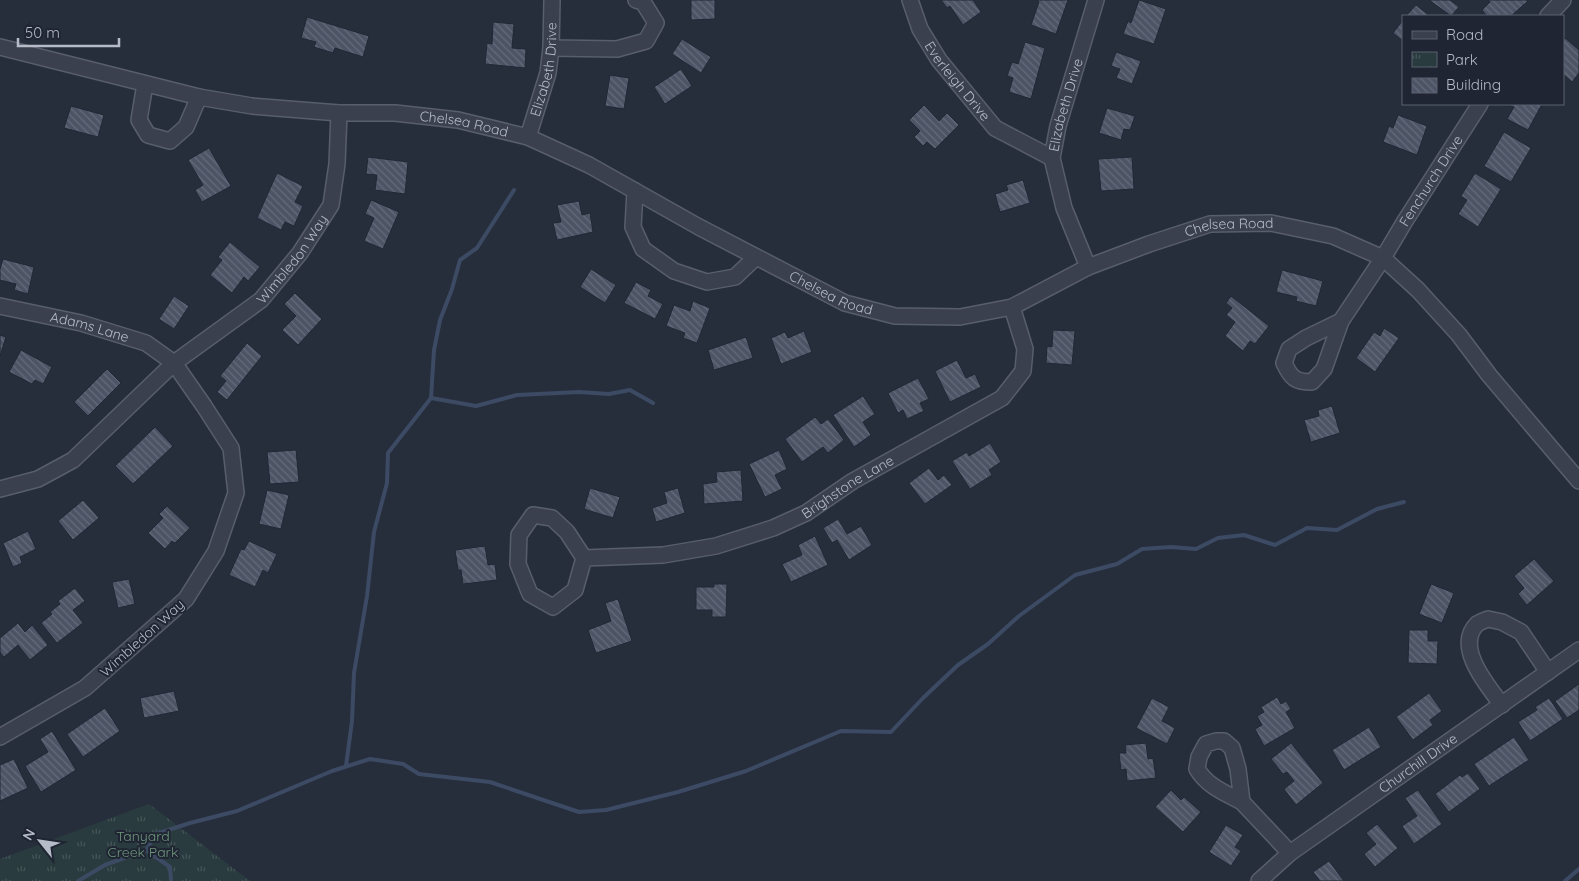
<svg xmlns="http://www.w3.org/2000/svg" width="1579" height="881" viewBox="0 0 1579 881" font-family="Quicksand,sans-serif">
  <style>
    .park { fill: url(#park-tufts) }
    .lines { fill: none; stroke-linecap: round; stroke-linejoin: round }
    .stream { stroke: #3d4a64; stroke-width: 4 }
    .building { fill: url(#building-back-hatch); stroke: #212734 }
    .minor-casing { stroke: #585e6b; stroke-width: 18 }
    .minor { stroke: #3a404d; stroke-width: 15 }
    .labels { text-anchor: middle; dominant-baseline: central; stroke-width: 4; stroke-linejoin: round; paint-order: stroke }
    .street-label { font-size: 14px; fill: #b6bbc8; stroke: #1f2532 }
    .park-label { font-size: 14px; fill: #6f977c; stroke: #1f2532 }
  </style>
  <defs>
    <pattern id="park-tufts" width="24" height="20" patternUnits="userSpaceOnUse" patternTransform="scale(1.25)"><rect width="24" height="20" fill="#293b3e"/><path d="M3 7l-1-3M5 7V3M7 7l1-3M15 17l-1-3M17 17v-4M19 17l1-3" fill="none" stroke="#465558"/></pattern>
    <pattern id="building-back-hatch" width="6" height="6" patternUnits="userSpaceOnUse" patternTransform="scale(1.25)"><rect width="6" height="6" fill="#4d5465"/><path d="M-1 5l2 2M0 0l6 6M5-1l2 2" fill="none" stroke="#646b7a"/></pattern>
  </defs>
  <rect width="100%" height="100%" fill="#262e3c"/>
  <path class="park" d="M 149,804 L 250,881 L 0,881 L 0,859 Z"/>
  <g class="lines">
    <path class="stream" d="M 431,398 L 476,406 L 517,395 L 579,392 L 609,394 L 630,390 L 653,403
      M 346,766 L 352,721 L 354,673 L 367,596 L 374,532 L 387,483 L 388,453 L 431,398 L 434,350 L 440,320 L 452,289 L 460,260 L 477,248 L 514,190
      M 146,850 L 156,834 L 190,823 L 237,811 L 332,771 L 370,759 L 403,764 L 419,774 L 490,782 L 579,812 L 606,810 L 678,792 L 746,771 L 841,731 L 891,732 L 923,698 L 958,665 L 988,644 L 1019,616 L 1075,575 L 1117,564 L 1142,549 L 1171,547 L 1196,549 L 1218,538 L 1244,535 L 1275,545 L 1307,528 L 1337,530 L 1377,509 L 1404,502
      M 78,881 L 105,865 L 146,850 L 170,867 L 171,881
      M 1565,881 L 1579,869"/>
  </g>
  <path class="building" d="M 691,0 L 715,0 L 715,19 L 691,20 Z
    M 941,0 L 973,0 L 981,12 L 963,25 L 950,6 L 947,8 Z
    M 1037,0 L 1068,0 L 1056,34 L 1031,25 L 1039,2 Z
    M 1139,0 L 1166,9 L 1154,44 L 1123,34 L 1128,21 L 1131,23 Z
    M 1429,0 L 1450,0 L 1459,7 L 1451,16 Z
    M 1488,0 L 1527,0 L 1528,1 L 1511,16 L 1487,16 L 1482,10 L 1490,2 Z
    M 1416,5 L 1430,16 L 1406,16 Z
    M 307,17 L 369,36 L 363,57 L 335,48 L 333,53 L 314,47 L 316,42 L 301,38 Z
    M 1403,20 L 1403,41 L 1393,33 Z
    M 493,22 L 514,24 L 512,48 L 526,49 L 525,68 L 485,64 L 487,43 L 492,44 Z
    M 1565,38 L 1579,50 L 1579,73 L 1572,82 L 1563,74 L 1563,41 Z
    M 682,39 L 711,57 L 701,73 L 672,54 Z
    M 1025,42 L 1045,48 L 1031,99 L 1009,92 L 1013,78 L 1007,76 L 1012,62 L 1018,64 Z
    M 1116,52 L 1141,61 L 1132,84 L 1116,78 L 1120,69 L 1111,66 Z
    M 681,69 L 692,86 L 665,104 L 654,87 Z
    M 610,75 L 629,78 L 624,109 L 605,106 Z
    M 1512,104 L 1542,104 L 1528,130 L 1507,119 L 1514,107 L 1510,106 Z
    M 924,105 L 939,121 L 947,113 L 959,125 L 935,149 L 927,142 L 923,146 L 914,137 L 920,131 L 909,120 Z
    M 71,106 L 104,115 L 98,137 L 64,128 Z
    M 1107,108 L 1135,116 L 1130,130 L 1124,129 L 1121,140 L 1099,133 Z
    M 1398,115 L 1427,126 L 1417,155 L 1383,142 L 1389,126 L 1393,128 Z
    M 1504,132 L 1531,148 L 1511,182 L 1484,166 Z
    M 209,148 L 231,186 L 202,202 L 195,190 L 203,185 L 188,160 Z
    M 368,157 L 408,162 L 405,194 L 375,190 L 377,175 L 366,174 Z
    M 1132,157 L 1134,189 L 1101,191 L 1098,159 Z
    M 277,173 L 303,186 L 295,202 L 303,206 L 294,226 L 285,222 L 281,230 L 257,218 Z
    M 1475,173 L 1501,189 L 1478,227 L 1458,214 L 1467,200 L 1461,196 Z
    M 1023,180 L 1030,203 L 1000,212 L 995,194 L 1008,190 L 1006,185 Z
    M 371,200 L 399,212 L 383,249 L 364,241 L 374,218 L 365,214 Z
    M 579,201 L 582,215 L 590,213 L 593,232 L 557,240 L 553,223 L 561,222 L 557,205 Z
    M 230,242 L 260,267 L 248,281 L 244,277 L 232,293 L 210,275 L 222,260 L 218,257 Z
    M 3,259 L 34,267 L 28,294 L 14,290 L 16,284 L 0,280 L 0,269 Z
    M 591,269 L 616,285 L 605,303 L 580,287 Z
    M 1282,270 L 1323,281 L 1316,306 L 1296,301 L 1297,297 L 1276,292 Z
    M 636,282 L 651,290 L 648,296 L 663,304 L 655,319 L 624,303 Z
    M 295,293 L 322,319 L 298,345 L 282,330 L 296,316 L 284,304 Z
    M 174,296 L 189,306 L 174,329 L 159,319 Z
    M 1231,296 L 1269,326 L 1255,344 L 1250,341 L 1243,351 L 1225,336 L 1235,322 L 1226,315 L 1232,308 L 1226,303 Z
    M 693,301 L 710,308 L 697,343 L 683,338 L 685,333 L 666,326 L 674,305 L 690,311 Z
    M 1384,328 L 1399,338 L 1375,372 L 1356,358 L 1374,332 L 1380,336 Z
    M 1053,330 L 1075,331 L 1072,365 L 1046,363 L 1047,346 L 1052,347 Z
    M 804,331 L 812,352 L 781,364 L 771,338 L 785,332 L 788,338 Z
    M 0,335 L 6,337 L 0,356 Z
    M 746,337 L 753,358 L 714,370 L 708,350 Z
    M 247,343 L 262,356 L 227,400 L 217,392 L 226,381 L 220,376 Z
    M 21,350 L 52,367 L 43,384 L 35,380 L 32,384 L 9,372 Z
    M 957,360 L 966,378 L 975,374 L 981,387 L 950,402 L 935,371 Z
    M 107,369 L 121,383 L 88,416 L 74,402 Z
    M 918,378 L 929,399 L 920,403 L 924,411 L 907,419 L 903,410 L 898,413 L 888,393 Z
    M 863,396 L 875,414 L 863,422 L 871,435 L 854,447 L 833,415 Z
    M 1332,406 L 1340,433 L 1311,442 L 1304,420 L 1319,416 L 1318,410 Z
    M 815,417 L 821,424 L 828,419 L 844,440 L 828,453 L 823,447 L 802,462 L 785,439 Z
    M 155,427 L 173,446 L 133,484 L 115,466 Z
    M 990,443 L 1001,462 L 989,470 L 992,475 L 970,489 L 952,461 L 967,452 L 969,456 Z
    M 296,450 L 299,482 L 270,484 L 267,452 Z
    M 779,450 L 787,469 L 775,475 L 782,489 L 765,497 L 749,464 Z
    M 929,468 L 938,480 L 944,475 L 952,485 L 925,504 L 909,483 Z
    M 741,470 L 743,501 L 704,504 L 703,484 L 717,482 L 716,472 Z
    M 590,488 L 620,497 L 613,518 L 584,509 Z
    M 678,488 L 685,513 L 656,522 L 652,508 L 667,503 L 664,492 Z
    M 267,490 L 289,495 L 281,529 L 259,524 Z
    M 83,500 L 99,518 L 73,540 L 58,521 Z
    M 167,506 L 190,528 L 175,543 L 172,541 L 165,549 L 148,533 L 163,518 L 159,514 Z
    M 838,519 L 847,534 L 861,526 L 872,545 L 849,560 L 837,540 L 832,543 L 823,528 Z
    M 28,531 L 36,549 L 20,557 L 22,563 L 13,567 L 3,543 Z
    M 815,536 L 828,565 L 791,582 L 782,564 L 802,555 L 798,545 Z
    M 249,541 L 277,554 L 268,573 L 263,570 L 255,587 L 229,575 L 241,549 L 244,550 Z
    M 485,546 L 488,565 L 495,564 L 497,580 L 463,584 L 461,570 L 458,570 L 455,550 Z
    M 1534,559 L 1554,581 L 1527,605 L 1518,594 L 1524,588 L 1514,576 Z
    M 129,579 L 135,604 L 118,608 L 112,582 Z
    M 714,584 L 727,584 L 726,617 L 712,617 L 712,610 L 696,610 L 696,587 L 714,587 Z
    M 1431,584 L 1454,593 L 1442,623 L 1419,614 Z
    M 75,588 L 85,601 L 73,610 L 83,623 L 57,643 L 41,623 L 52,614 L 50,612 L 60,604 L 58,601 Z
    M 618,599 L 632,641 L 596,653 L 588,630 L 611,621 L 605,603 Z
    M 18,623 L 25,632 L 32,625 L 48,645 L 30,660 L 18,645 L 4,657 L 0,652 L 0,638 Z
    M 1409,630 L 1428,630 L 1428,641 L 1438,641 L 1437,664 L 1408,663 Z
    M 1579,684 L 1579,710 L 1567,718 L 1555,701 Z
    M 174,691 L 179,711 L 144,718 L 140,698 Z
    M 1429,693 L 1442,711 L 1430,720 L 1433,725 L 1413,740 L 1396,717 Z
    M 1277,697 L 1281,704 L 1286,701 L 1291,709 L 1286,712 L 1295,728 L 1264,746 L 1255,729 L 1262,725 L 1257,716 L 1264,712 L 1261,707 Z
    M 1152,698 L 1169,707 L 1162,721 L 1175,728 L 1167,744 L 1136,728 Z
    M 1549,698 L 1563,719 L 1530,741 L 1518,722 L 1537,710 L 1535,707 Z
    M 105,708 L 120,731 L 83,757 L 67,734 Z
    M 1369,727 L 1381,747 L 1344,770 L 1332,750 Z
    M 52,731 L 76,770 L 41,792 L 25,766 L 48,752 L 40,739 Z
    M 1514,737 L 1529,760 L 1489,786 L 1474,764 Z
    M 1146,743 L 1148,759 L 1153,758 L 1156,778 L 1127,781 L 1126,769 L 1121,770 L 1119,753 L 1126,753 L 1125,745 Z
    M 1291,743 L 1323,783 L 1296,805 L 1284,789 L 1294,781 L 1287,772 L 1283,774 L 1271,759 Z
    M 14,759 L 28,788 L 0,801 L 0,765 Z
    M 1468,773 L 1480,789 L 1449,812 L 1435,794 L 1460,775 L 1462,777 Z
    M 1171,790 L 1181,800 L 1184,797 L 1201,812 L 1183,832 L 1155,807 Z
    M 1418,790 L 1442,824 L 1414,844 L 1402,826 L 1417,816 L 1405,798 Z
    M 1377,824 L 1398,848 L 1375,867 L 1364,854 L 1376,844 L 1366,833 Z
    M 1226,825 L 1243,835 L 1235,847 L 1241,851 L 1231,866 L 1209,852 Z
    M 1329,861 L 1344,881 L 1320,881 L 1313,872 Z"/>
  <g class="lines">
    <g class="minor-casing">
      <g id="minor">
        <path id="s1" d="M 910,0 L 920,29 L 939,60 L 995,128 L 1052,158"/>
        <path d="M 1548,16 L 1563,0"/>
        <path id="s2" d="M 0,47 L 199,97 L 252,106 L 339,113 L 395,113 L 458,120 L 528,137 L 589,165 L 699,227 L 845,303 L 895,316 L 960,317 L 1012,307 L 1088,267 L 1149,244 L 1210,224 L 1271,223 L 1333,236 L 1383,258 L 1418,290 L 1459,335 L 1489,375 L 1579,481"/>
        <path d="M 551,48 L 617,49 L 646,41 L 656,23 L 643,2 L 636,0"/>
        <path d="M 145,84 L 139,120 L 148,135 L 170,141 L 186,127 L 199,97"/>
        <path id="s3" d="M 528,137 L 548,73 L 551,48 L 552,0"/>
        <path d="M 635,191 L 633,227 L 643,249 L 674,271 L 707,282 L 735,277 L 756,257"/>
        <path id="s4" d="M 1088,267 L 1064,208 L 1052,158 L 1058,126 L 1096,0"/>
        <path id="s5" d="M 0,306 L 81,323 L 146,343 L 174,363 L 261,300 L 300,253 L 331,205 L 337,164 L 339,113"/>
        <path id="s6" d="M 1341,321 L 1324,369 L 1312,382 C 1295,382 1291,378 1284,363 L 1289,349 L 1306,338 L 1341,321 L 1383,258 L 1405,221 L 1480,104"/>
        <path d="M 0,489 L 38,479 L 73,460 L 174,363 L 204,406 L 231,448 L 236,493 L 216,551 L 186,599 L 85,688 L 0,737"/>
        <path id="s7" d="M 584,558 L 575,590 L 553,607 L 530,594 L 518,564 L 519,535 L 533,515 L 552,518 L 567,532 L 584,558 L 663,555 L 716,546 L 773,528 L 806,513 L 853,481 L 1002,398 L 1023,371 L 1025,349 L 1012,307"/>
        <path d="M 1502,705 C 1488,686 1454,647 1477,624 C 1480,622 1485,620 1488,619 L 1502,622 L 1521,632 L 1548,672"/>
        <path d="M 1242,802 C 1225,793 1207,786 1197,769 L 1199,757 L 1206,744 L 1216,741 L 1224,741 L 1232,748 L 1238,769 L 1242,802 L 1290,853"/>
        <path id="s8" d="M 1259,881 L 1290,853 L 1579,650"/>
      </g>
    </g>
    <use href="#minor" class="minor"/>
  </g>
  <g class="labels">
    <g class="street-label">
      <text stroke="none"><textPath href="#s3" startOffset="70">Elizabeth Drive</textPath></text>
      <text stroke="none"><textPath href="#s1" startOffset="95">Everleigh Drive</textPath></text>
      <text stroke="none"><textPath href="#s4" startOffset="170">Elizabeth Drive</textPath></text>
      <text stroke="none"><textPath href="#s2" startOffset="472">Chelsea Road</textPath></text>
      <text stroke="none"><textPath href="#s6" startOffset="346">Fenchurch Drive</textPath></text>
      <text stroke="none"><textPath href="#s2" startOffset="1299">Chelsea Road</textPath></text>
      <text stroke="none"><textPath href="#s5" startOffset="344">Wimbledon Way</textPath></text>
      <text stroke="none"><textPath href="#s2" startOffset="879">Chelsea Road</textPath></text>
      <text stroke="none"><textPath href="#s5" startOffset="92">Adams Lane</textPath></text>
      <text stroke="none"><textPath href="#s7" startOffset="522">Brighstone Lane</textPath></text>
      <text transform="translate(142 638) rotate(-42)">Wimbledon Way</text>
      <text stroke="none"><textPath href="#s8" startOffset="198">Churchill Drive</textPath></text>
    </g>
    <g class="park-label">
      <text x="143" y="836">Tanyard<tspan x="143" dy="16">Creek Park</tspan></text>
    </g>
  </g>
  <rect x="1402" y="15" width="162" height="90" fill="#1f2532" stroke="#5b616e"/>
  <rect x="1412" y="31" width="25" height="8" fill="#3a404d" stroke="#5b616e"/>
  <text x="1446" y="40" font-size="15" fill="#b6bbc8">Road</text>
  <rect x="1412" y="52" width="25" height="15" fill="url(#park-tufts)" stroke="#5b616e"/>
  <text x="1446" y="65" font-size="15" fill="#b6bbc8">Park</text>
  <rect x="1412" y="78" width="25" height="15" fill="url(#building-back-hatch)" stroke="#5b616e"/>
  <text x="1446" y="90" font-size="15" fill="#b6bbc8">Building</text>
  <g transform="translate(40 841) rotate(300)" stroke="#1f2532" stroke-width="4" paint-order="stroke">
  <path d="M0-4L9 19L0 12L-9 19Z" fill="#b6bbc8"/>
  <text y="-8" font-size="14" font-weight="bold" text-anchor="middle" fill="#b6bbc8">N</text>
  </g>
  <path d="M18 38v8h101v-8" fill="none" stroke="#b6bbc8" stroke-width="2.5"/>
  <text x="25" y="38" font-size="15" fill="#b6bbc8" stroke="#1f2532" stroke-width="4" paint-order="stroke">50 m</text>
</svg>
